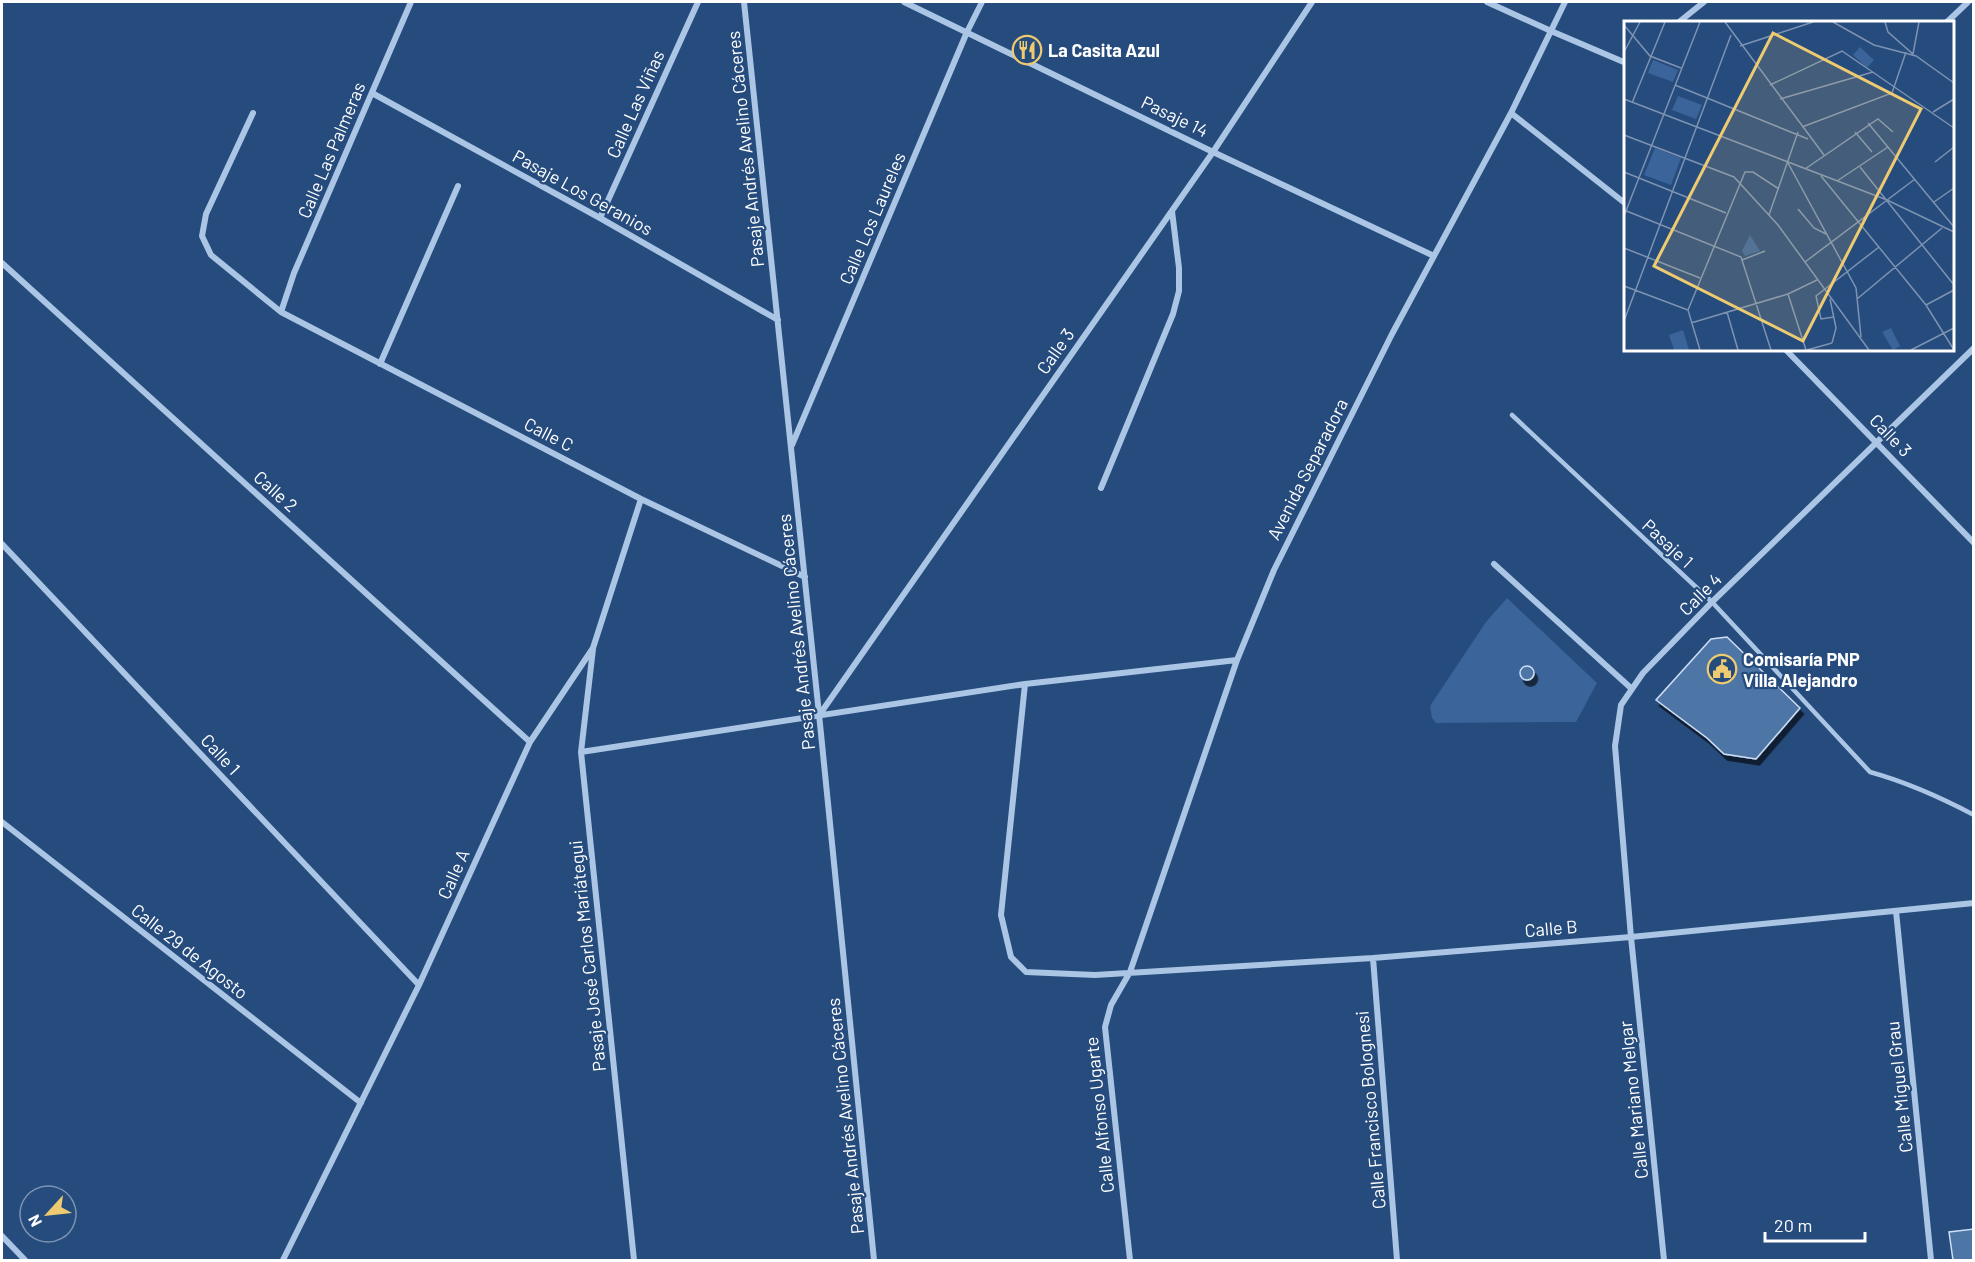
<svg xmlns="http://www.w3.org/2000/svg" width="1975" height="1262" viewBox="0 0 1975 1262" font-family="Barlow,sans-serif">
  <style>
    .green { fill: #3a649a }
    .building { fill: #4e75a6; stroke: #cedff4; stroke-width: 1.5; filter: url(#shadow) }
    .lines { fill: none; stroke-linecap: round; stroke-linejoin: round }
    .lane { stroke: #abc5e5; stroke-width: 4.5 }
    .street { stroke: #abc5e5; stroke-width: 6 }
    .labels { text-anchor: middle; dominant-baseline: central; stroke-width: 4.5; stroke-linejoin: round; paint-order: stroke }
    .poi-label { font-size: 18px; font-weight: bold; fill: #fff; stroke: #264b7d; text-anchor: start }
    .street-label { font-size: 18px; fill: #fff; stroke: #264b7d }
    .inset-road { fill: none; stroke: #7d93b1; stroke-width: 1.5 }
    .view { fill: #eecb70; fill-opacity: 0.15; stroke: #eecb70; stroke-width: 3 }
    .inset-edge { fill: none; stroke: #fff; stroke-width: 3 }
  </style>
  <defs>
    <filter id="shadow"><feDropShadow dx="3.5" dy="6" stdDeviation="0" flood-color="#0009"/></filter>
  </defs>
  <rect width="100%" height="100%" fill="#264b7d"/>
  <path class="green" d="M 1507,598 L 1597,683 L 1576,722 L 1436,723 L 1432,718 L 1430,706 L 1486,622 Z"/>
  <path class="building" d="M 1727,637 L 1800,708 L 1756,759 L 1724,754 L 1707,738 L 1656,700 L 1711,639 Z
    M1520 673a7 7 0 1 1 14 0a7 7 0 1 1-14 0Z
    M 1974,1229 L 1974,1260 L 1953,1260 L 1949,1232 Z"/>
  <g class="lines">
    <path class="lane" d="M 1512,415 L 1712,602 L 1870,772 C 1906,782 1940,797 1974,815"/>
    <path class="street" d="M 744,2 L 819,714 L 874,1260
      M 904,2 L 1213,152 L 1434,256
      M 1487,2 L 1551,31 L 1626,63
      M 1679,22 L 1704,2
      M 1947,22 L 1968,2
      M 372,93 L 600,218 L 778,320
      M 253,113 L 206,214 L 202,236 L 211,255 L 281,312 L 641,499 L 805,577
      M 1511,113 L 1626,204
      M 600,218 L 698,2
      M 2,263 L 530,742
      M 281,312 L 294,273 L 411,2
      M 1786,350 L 1974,543
      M 380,364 L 458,186
      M 792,445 L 967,32 L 982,2
      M 1101,488 L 1173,314 L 1179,291 L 1179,268 L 1172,211
      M 2,544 L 419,985
      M 1494,564 L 1632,689
      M 593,649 L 581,752 L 634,1260
      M 1025,684 L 1001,915 L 1011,957 L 1026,972 L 1095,975 L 1373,958 L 1631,937 L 1974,903
      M 820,714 L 1213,152 L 1312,2
      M 581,752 L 1025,684 L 1237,660
      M 2,822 L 361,1103
      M 1896,911 L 1931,1260
      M 1373,958 L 1397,1260
      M 2,1236 L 25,1260
      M 283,1260 L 419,985 L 530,742 L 593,648 L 641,499
      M 1130,1260 L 1105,1027 L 1111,1005 L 1130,972 L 1237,660 L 1274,570 L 1392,334 L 1511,113 L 1565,2
      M 1664,1260 L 1631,937 L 1615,746 L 1621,705 L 1643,673 L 1712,602 L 1974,348"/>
  </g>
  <defs>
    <g id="restaurant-ring" transform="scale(1.5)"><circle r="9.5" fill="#264b7d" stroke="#eecb70" stroke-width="1.5"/><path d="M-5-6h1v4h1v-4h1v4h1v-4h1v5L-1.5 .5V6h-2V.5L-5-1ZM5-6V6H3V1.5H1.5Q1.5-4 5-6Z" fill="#eecb70"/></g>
    <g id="civic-ring" transform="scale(1.5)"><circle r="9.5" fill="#264b7d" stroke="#eecb70" stroke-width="1.5"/><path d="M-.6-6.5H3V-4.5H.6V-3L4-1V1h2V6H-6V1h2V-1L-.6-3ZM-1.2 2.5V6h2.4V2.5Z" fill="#eecb70"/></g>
  </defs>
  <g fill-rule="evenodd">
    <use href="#restaurant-ring" x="1027" y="50"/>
    <use href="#civic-ring" x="1722" y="669"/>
  </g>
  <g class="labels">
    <g class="poi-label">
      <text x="1048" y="50">La Casita Azul</text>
      <text x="1743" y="659">Comisaría PNP<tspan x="1743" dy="21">Villa Alejandro</tspan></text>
    </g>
    <g class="street-label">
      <text transform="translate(635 104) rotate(-66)">Calle Las Viñas</text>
      <text transform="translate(1175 116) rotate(26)">Pasaje 14</text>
      <text transform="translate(745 149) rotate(-96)">Pasaje Andrés Avelino Cáceres</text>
      <text transform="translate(331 150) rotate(-67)">Calle Las Palmeras</text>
      <text transform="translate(583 192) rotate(29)">Pasaje Los Geranios</text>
      <text transform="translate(872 218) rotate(-67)">Calle Los Laureles</text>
      <text transform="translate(1055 351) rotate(-55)">Calle 3</text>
      <text transform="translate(549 434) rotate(27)">Calle C</text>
      <text transform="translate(1891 435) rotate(46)">Calle 3</text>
      <text transform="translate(1307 469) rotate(-63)">Avenida Separadora</text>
      <text transform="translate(276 491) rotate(42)">Calle 2</text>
      <text transform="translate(1668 543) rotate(43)">Pasaje 1</text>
      <text transform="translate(1700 594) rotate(-45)">Calle 4</text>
      <text transform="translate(796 632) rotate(-96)">Pasaje Andrés Avelino Cáceres</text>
      <text transform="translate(221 754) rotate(47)">Calle 1</text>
      <text transform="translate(453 874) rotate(-66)">Calle A</text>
      <text transform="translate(1551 928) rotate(-5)">Calle B</text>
      <text transform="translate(190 951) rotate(38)">Calle 29 de Agosto</text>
      <text transform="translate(587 956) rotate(-96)">Pasaje José Carlos Mariátegui</text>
      <text transform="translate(1899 1087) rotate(-96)">Calle Miguel Grau</text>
      <text transform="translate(1633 1100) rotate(-96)">Calle Mariano Melgar</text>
      <text transform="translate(1370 1110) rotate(-95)">Calle Francisco Bolognesi</text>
      <text transform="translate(1099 1115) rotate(-96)">Calle Alfonso Ugarte</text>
      <text transform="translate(845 1116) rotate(-96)">Pasaje Andrés Avelino Cáceres</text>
    </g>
  </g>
  <g transform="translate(1624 21)">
    <rect width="330" height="330" fill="#264b7d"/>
    <path d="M 236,26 L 250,39 L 243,47 L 229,34 ZM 29,39 L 54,49 L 49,61 L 24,52 ZM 54,75 L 78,84 L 72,98 L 48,89 ZM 31,127 L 57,137 L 47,164 L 20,154 ZM 126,214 L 136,230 L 121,235 L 118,230 ZM 267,307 L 276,325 L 269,329 L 258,311 ZM 59,309 L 65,329 L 50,329 L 45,314 Z" fill="#3a649a"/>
    <path class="inset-road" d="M 101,1 L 200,134M 209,1 L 250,24 L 292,35 L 330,62M 261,1 L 264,11 L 289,33 L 295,1M 0,4 L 26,35 L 57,47M 116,25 L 189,1M 0,31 L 16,1M 51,64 L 184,118M 146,64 L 218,30 L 330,107M 0,78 L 263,179 L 330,211M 156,78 L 249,51M 8,82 L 41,1M 309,91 L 330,78M 244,102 L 330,206M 178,106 L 268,72 L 282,31M 231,111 L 248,131M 0,114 L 110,156 L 154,204 L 245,329M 311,141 L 330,126M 164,142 L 232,267 L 237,316M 236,146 L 330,264M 181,148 L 254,98 L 269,111M 0,151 L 102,192M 197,155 L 302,284 L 330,329M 213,160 L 264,126M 310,181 L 330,167M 174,188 L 190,207 L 202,213M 0,189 L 117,236 L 147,329M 145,194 L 174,111M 0,195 L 76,1M 0,227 L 76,257M 118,239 L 141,230M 181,241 L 291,158M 0,265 L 64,289M 164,273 L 182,329M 206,278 L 212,307 L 208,322M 233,278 L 318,207M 302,284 L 330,269M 64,289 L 121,151 L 129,151 L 155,168M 64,289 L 76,329M 103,291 L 114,329M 210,296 L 197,298 L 192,275 L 255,226M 0,300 L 107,14M 67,302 L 164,273 L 193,259M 183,329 L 208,322M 287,329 L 330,307"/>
    <path class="view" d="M 149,12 L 297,88 L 179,320 L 30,245 Z"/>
    <rect width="330" height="330" class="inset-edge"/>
  </g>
  <rect width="1975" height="1262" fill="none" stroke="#ffffff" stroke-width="6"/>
  <g transform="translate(48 1214) rotate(243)"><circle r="28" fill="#264b7d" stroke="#7d93b1" stroke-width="1.5"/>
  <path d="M0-4.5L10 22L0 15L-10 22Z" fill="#eecb70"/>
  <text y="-9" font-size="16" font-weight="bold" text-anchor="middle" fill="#ffffff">N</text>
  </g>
  <path d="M1765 1232v9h100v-9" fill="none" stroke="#ffffff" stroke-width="3"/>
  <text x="1774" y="1232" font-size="18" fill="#ffffff" stroke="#264b7d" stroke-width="4.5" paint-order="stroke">20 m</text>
</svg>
